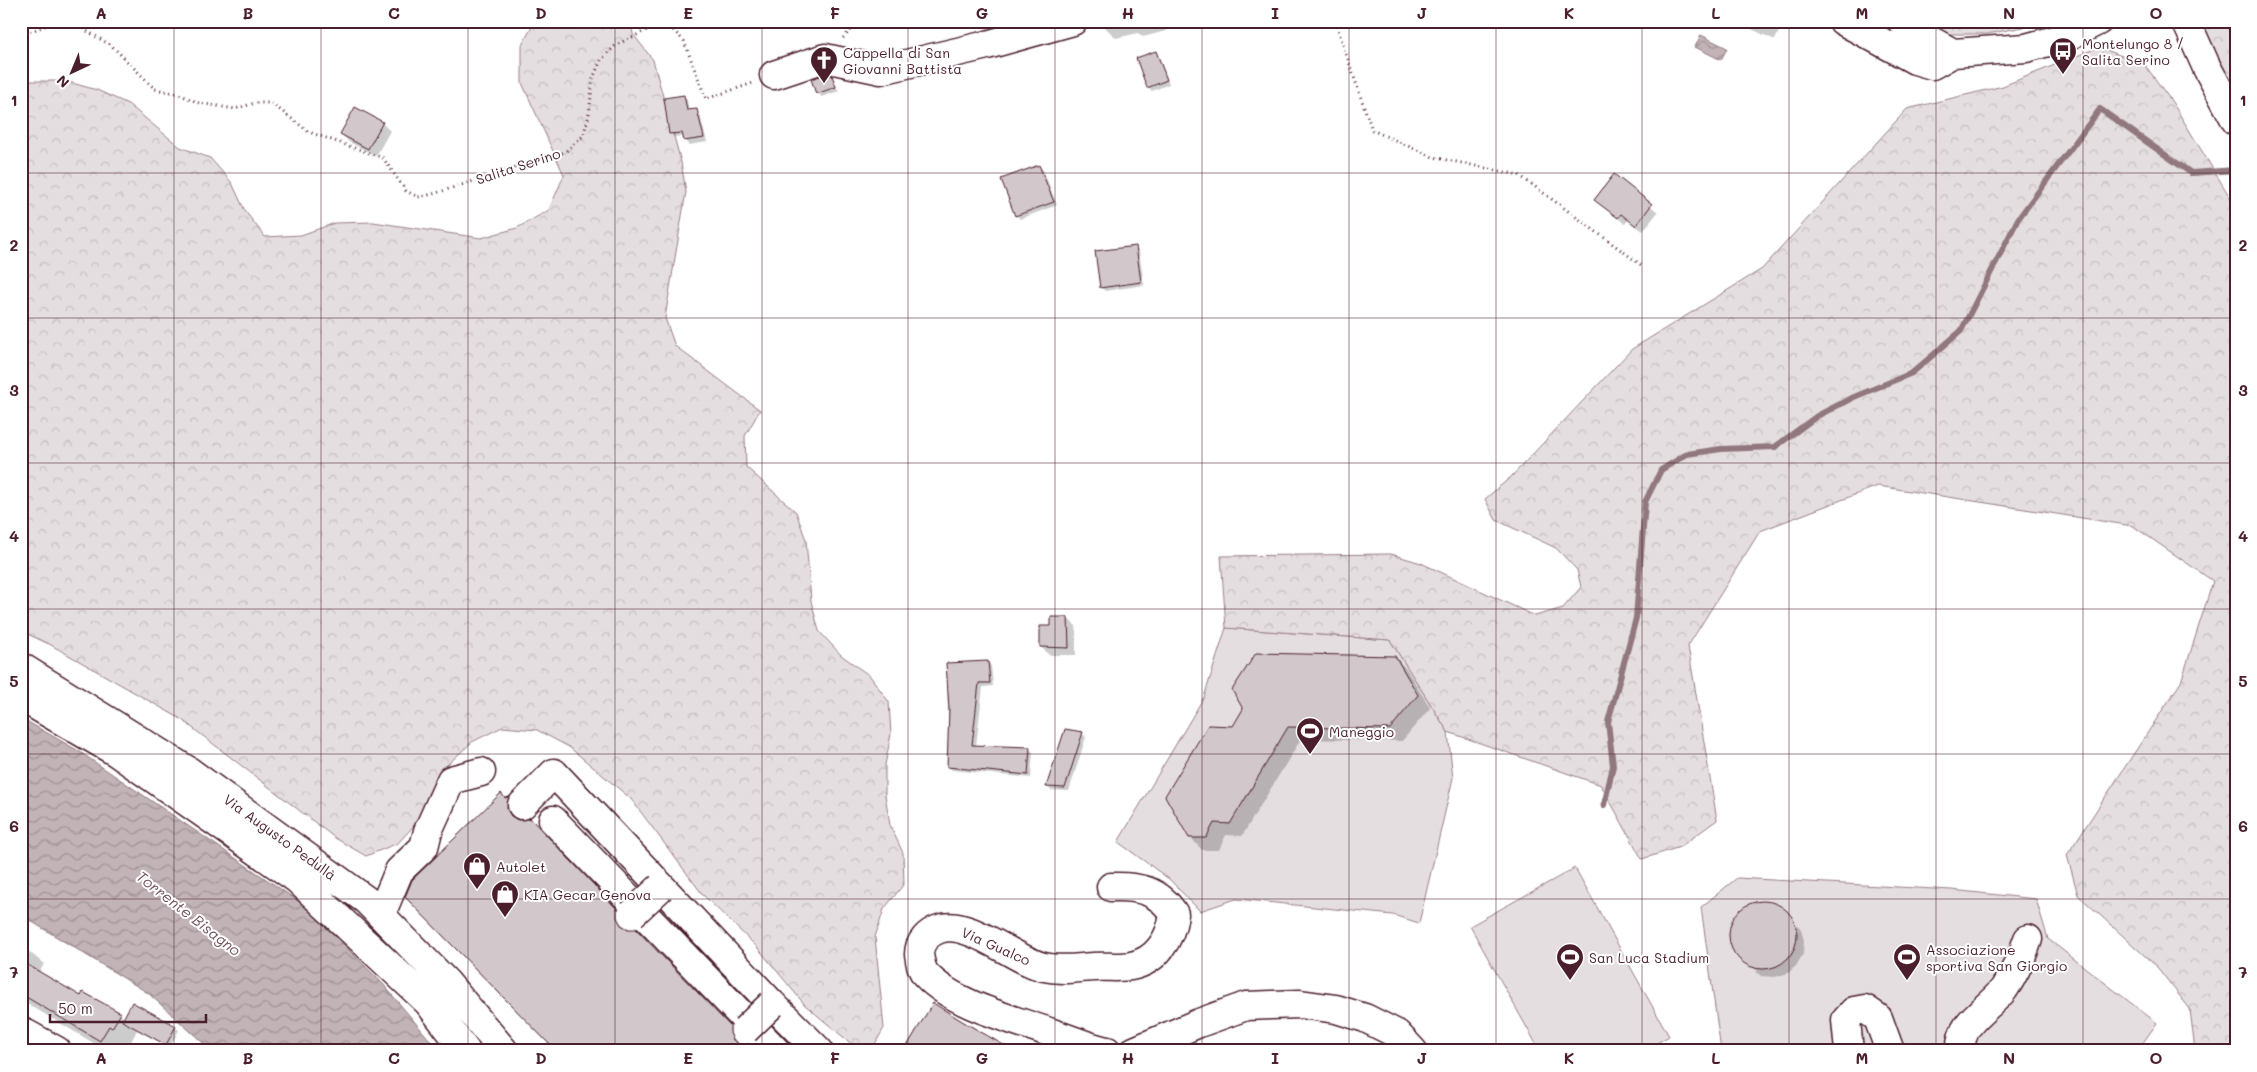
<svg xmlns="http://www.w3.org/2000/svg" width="2257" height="1072" viewBox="0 0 2257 1072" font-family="Mali,sans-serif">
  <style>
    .grass { fill: #e5dee0; stroke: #987e86 }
    .forest { fill: url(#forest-crowns); stroke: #987e86 }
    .water { fill: url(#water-waves); stroke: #91787e }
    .shadow { fill: #0003 }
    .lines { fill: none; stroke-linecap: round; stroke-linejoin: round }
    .stream { stroke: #91787e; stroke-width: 6 }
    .building { fill: #d2c7cb; stroke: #4a1f2b }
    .minor-casing { stroke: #4a1f2b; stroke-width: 31 }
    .major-casing { stroke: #4a1f2b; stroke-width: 31 }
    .path { stroke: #4a1f2b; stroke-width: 3; stroke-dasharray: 1 4; stroke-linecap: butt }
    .minor { stroke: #fff; stroke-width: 28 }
    .major { stroke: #fff; stroke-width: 28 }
    .minor-bridge-casing { stroke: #4a1f2b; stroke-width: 31; stroke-linecap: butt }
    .minor-bridge { stroke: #fff; stroke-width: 28 }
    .grid { fill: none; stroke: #4a1f2b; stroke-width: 1; stroke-opacity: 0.55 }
    .labels { text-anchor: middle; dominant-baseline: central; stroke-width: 4; stroke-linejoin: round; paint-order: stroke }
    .poi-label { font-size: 14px; fill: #4a1f2b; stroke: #fff; text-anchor: start }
    .street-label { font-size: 14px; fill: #4a1f2b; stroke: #fff }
    .water-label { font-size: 15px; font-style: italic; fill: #74535c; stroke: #fff }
    .neatline { fill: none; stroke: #4a1f2b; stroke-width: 2 }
    .grid-label { font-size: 16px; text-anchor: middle; font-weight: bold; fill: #4a1f2b }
  </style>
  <defs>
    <pattern id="forest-crowns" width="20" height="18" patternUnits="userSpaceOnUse" patternTransform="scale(1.25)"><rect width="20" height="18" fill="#e5dee0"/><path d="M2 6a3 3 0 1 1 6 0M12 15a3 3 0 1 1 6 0" fill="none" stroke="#c6bec0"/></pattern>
    <pattern id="water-waves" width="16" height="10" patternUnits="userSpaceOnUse" patternTransform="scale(1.25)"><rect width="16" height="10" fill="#c1b3b6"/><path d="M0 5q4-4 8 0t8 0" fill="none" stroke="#9f9194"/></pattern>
  </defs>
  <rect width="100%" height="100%" fill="#fff"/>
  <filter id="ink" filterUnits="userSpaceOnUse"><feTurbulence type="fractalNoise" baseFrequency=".02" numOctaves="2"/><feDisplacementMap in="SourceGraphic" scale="10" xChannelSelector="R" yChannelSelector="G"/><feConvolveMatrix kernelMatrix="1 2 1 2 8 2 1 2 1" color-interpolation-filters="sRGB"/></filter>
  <g filter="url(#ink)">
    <path class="grass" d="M 1226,628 L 1390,640 L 1448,732 L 1453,778 L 1419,923 L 1393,915 L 1236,899 L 1200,911 L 1169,879 L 1118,842 L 1204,697 Z
      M 1575,868 L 1669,1036 L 1643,1051 L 1540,1051 L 1470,926 Z
      M 1737,878 L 1952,890 L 2036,899 L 2048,939 L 2157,1023 L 2137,1051 L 1721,1051 L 1701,907 Z"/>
    <path class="forest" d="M 535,21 L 631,21 L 633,34 L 653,60 L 681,162 L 686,192 L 665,318 L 675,346 L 760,410 L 745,436 L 746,467 L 796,512 L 806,540 L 811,601 L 819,631 L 841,655 L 870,676 L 889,702 L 891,734 L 885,765 L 885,795 L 890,825 L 903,853 L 904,884 L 884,909 L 875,937 L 884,1028 L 871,1051 L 860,1051 L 805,1005 L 757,947 L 703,895 L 631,799 L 569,747 L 537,730 L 502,727 L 472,742 L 448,764 L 420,819 L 398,843 L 366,856 L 335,838 L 181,719 L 51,645 L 21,631 L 21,81 L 65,81 L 97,90 L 128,104 L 180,147 L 210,158 L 232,183 L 245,211 L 265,237 L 301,235 L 335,223 L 373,222 L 481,238 L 517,228 L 549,210 L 564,175 L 522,83 L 522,45 Z
      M 1920,21 L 2055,21 L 1987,34 L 1945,34 Z
      M 2197,21 L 2236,21 L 2236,91 Z
      M 2099,47 L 2145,65 L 2172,102 L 2236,207 L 2236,1051 L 2195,1051 L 2190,1009 L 2157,967 L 2078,895 L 2067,855 L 2181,682 L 2213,581 L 2133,526 L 1878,486 L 1760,531 L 1688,646 L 1717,820 L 1680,847 L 1642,859 L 1601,785 L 1448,732 L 1390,640 L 1226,628 L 1221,556 L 1391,554 L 1421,563 L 1535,616 L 1563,608 L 1581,587 L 1577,570 L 1556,548 L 1496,520 L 1485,499 L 1512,476 L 1632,349 L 1762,269 L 1907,109 L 2003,86 Z"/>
    <path class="water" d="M 1701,35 L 1727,48 L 1721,60 L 1695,47 Z
      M 21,718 L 77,750 L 304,905 L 383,984 L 439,1051 L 212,1051 L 148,993 L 21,915 Z"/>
    <path class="shadow" d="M 652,21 L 697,21 L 691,30 L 679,21 L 657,26 Z
      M 988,21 L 1067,21 L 1002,39 L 990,28 Z
      M 1104,21 L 1164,21 L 1166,31 L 1143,37 L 1138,33 L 1116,38 L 1105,27 Z
      M 1734,21 L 1784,21 L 1775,40 Z
      M 1155,53 L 1159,57 L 1169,84 L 1152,91 L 1148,87 Z
      M 831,77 L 839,91 L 821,97 L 812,80 Z
      M 684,96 L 687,100 L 689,111 L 696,111 L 700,115 L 707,142 L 689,145 L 684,136 L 674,137 L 671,133 Z
      M 382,123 L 390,131 L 376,156 L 349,142 L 341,134 Z
      M 1039,166 L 1043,170 L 1057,205 L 1020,219 L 1016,215 Z
      M 1614,176 L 1658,212 L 1643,231 L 1628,220 L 1625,224 L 1595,199 Z
      M 1135,247 L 1139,251 L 1144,285 L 1105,291 L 1101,287 Z
      M 1067,618 L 1076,626 L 1076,655 L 1049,655 L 1041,647 L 1052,628 Z
      M 1395,657 L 1407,670 L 1430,708 L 1402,741 L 1301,739 L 1242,836 L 1226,835 L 1219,850 L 1202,850 L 1190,837 L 1234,727 Z
      M 988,662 L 991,666 L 993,686 L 983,687 L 976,746 L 1029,749 L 1033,752 L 1031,778 L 952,770 L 949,767 L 947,664 Z
      M 1082,734 L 1086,737 L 1069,791 L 1051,790 L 1047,787 Z
      M 508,798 L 519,809 L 519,821 L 542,832 L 629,923 L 629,930 L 648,943 L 742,1039 L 742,1046 L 406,897 Z
      M 1759,902 L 1779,906 L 1801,929 L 1804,941 L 1803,954 L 1796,966 L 1788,973 L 1775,977 L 1761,976 L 1756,972 L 1758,971 L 1742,961 L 1737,956 L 1730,937 L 1734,919 L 1741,910 Z
      M 21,945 L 44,964 L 39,973 L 81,998 L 120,1014 L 125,1019 L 175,1027 L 179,1030 L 170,1047 L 137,1030 L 130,1044 L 126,1042 L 121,1051 L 107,1051 L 26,1003 L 21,1010 Z"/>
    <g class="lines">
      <path class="stream" d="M 1604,805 L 1613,766 L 1608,722 L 1636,618 L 1645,502 L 1661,470 L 1687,454 L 1721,449 L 1775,447 L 1817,416 L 1854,397 L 1912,373 L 1961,331 L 2018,219 L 2100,109 L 2191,173 L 2236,170"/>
    </g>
    <path class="building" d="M 1156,51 L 1167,80 L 1147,88 L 1136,58 Z
      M 826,74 L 832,75 L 836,87 L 816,94 L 811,79 Z
      M 684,95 L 687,110 L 697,109 L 704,138 L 684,141 L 682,133 L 669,134 L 664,98 Z
      M 355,107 L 383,122 L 368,149 L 340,134 Z
      M 1039,165 L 1054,202 L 1015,216 L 1001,179 Z
      M 1614,174 L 1652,204 L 1636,226 L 1621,214 L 1618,218 L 1594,200 Z
      M 1136,246 L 1141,282 L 1100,288 L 1095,251 Z
      M 1051,617 L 1068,617 L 1069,648 L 1040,647 L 1040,626 L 1051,626 Z
      M 1256,653 L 1395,656 L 1418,695 L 1390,729 L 1288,727 L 1230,824 L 1214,823 L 1206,838 L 1189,838 L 1165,796 L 1208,725 L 1233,726 L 1243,709 L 1232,690 Z
      M 988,661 L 990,683 L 979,683 L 972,745 L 1030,747 L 1028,775 L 947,767 L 949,709 L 946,663 Z
      M 1065,729 L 1083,732 L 1065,788 L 1046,787 Z
      M 501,793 L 505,798 L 509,797 L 507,809 L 511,816 L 518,820 L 530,818 L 617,909 L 617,918 L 621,925 L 628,929 L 636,929 L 730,1026 L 730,1033 L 733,1040 L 740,1045 L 749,1045 L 754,1051 L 556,1051 L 405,897 L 412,880 Z
      M1729 935a34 34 0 1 1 68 0a34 34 0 1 1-68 0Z
      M 21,961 L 81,996 L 83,992 L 121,1013 L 112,1028 L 109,1026 L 100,1041 L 21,994 Z
      M 132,1002 L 176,1026 L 166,1045 L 122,1021 Z
      M 933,1003 L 962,1021 L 1014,1051 L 904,1051 Z"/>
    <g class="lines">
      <g class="minor-casing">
        <path id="minor" d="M 1843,21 L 1915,60 L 1932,65 L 1953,53
          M 1902,21 L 1910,29 L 1953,53 L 2026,48 L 2066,37 L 2098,21
          M 2186,21 L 2207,68 L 2236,121
          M 774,75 L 825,58 L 881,70 L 987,45 L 1073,21
          M 522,805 L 554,773 L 772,1004 L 819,1051
          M 553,820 L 776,1051
          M 384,907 L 399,871 L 424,847 L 428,831 L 451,780 L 481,772
          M 1107,1051 C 1088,1047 1068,1038 1049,1032 C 1012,1019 954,1005 926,975 C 921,969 920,961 919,954 C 919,942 928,933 939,929 C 968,918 1015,961 1044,967 C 1060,971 1077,968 1093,967 C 1105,966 1119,968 1131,966 C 1157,961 1171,938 1174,914 C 1159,890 1138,886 1111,887
          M 1134,1051 L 1199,1023 L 1246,1006 L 1300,1004 L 1336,1009 L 1365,1018 L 1397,1034 L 1413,1051
          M 1849,1051 L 1846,1020 L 1854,1011 L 1865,1009 L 1878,1018 L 1890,1051
          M 1961,1051 C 1958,1022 1989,1009 2004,989 C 2015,973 2022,957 2028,939"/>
      </g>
      <g class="major-casing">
        <path id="major" d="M 21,667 L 190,772 L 366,900 L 446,982 L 504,1051
          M 21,697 L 116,752 L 297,879 L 428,1002 L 466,1051
          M 21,1031 L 57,1051"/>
      </g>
      <path class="path" d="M 70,21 L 112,46 L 155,89 L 179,94 L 199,103 L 235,109 L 255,103 L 271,103 L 309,132 L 383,158 L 406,191 L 418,197 L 433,194 L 565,152 L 583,136 L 589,115 L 593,78 L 601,60 L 616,45 L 647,30 L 669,26 L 684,41 L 706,99 L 753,83
        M 1335,21 L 1372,130 L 1433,157 L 1519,175 L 1644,267
        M 21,35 L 58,21
        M 843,38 L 860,21"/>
      <use href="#minor" class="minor"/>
      <use href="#major" class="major"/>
      <g class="minor-bridge-casing">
        <path id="minor-bridge" d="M 632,914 L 661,887
          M 745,1030 L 772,1004"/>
      </g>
      <use href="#minor-bridge" class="minor-bridge"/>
    </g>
  </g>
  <path class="grid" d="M 174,21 L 174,1051M 321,21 L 321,1051M 468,21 L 468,1051M 615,21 L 615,1051M 762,21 L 762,1051M 908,21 L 908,1051M 1055,21 L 1055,1051M 1202,21 L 1202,1051M 1349,21 L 1349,1051M 1496,21 L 1496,1051M 1642,21 L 1642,1051M 1789,21 L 1789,1051M 1936,21 L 1936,1051M 2083,21 L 2083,1051M 21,173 L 2236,173M 21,318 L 2236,318M 21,463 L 2236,463M 21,609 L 2236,609M 21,754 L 2236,754M 21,899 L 2236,899"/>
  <defs>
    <g id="bus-pin" transform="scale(1.4375)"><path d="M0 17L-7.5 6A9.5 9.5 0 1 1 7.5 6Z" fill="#4a1f2b" stroke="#fff"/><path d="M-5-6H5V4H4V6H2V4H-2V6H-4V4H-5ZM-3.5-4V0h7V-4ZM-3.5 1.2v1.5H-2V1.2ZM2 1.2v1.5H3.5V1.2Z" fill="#fff"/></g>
    <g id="church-pin" transform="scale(1.4375)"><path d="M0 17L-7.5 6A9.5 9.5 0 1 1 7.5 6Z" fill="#4a1f2b" stroke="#fff"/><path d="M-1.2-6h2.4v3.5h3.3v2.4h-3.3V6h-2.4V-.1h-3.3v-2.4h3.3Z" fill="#fff"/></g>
    <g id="stadium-pin" transform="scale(1.4375)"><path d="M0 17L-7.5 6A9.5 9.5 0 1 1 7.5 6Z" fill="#4a1f2b" stroke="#fff"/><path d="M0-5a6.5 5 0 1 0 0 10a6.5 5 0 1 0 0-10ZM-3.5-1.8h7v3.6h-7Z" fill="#fff"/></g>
    <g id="shop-pin" transform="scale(1.4375)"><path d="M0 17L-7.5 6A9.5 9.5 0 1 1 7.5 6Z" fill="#4a1f2b" stroke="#fff"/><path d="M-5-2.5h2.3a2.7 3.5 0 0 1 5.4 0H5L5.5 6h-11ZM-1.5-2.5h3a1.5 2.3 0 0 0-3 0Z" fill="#fff"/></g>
  </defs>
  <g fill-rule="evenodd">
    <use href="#bus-pin" x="2063" y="51"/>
    <use href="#church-pin" x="824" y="60"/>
    <use href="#stadium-pin" x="1310" y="731"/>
    <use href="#shop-pin" x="477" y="866"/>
    <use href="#shop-pin" x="505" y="894"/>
    <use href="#stadium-pin" x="1570" y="957"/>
    <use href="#stadium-pin" x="1907" y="957"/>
  </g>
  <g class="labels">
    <g class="poi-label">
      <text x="2082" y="43">Montelungo 8 /<tspan x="2082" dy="16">Salita Serino</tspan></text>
      <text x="843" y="52">Cappella di San<tspan x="843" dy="16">Giovanni Battista</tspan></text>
      <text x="1329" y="731">Maneggio</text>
      <text x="496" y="866">Autolet</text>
      <text x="524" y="894">KIA Gecar Genova</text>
      <text x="1926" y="949">Associazione<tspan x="1926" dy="16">sportiva San Giorgio</tspan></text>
      <text x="1589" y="957">San Luca Stadium</text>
    </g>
    <g class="street-label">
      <text transform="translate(518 166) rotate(-18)">Salita Serino</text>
      <text transform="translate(280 837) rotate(36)">Via Augusto Pedullà</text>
      <text transform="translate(996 946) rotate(24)">Via Gualco</text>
    </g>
    <g class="water-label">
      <text transform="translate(189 913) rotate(38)">Torrente Bisagno</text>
    </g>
  </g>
  <rect width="2257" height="1072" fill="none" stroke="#fff" stroke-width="55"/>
  <g transform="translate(72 72) rotate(224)" stroke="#ffffff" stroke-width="4" paint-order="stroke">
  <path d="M0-4L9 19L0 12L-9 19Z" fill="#4a1f2b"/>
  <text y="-8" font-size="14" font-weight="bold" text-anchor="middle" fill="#4a1f2b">N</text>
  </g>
  <path d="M50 1014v8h156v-8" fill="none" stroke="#4a1f2b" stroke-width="2.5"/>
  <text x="58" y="1014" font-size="15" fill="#4a1f2b" stroke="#ffffff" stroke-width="4" paint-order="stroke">50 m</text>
  <rect x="28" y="28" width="2202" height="1016" class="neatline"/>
  <g class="grid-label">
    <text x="101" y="19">A</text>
    <text x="248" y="19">B</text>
    <text x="394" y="19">C</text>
    <text x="541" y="19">D</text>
    <text x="688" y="19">E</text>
    <text x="835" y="19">F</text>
    <text x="982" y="19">G</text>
    <text x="1128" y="19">H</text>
    <text x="1275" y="19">I</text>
    <text x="1422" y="19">J</text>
    <text x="1569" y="19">K</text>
    <text x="1716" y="19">L</text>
    <text x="1862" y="19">M</text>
    <text x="2009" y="19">N</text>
    <text x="2156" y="19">O</text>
    <text x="14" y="106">1</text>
    <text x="2243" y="106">1</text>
    <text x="14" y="251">2</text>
    <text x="2243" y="251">2</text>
    <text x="14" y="396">3</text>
    <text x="2243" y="396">3</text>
    <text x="14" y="542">4</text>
    <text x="2243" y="542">4</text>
    <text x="14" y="687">5</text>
    <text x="2243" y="687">5</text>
    <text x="14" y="832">6</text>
    <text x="2243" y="832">6</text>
    <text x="14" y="978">7</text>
    <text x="2243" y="978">7</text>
    <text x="101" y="1064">A</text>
    <text x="248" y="1064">B</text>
    <text x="394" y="1064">C</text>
    <text x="541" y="1064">D</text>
    <text x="688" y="1064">E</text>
    <text x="835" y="1064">F</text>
    <text x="982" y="1064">G</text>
    <text x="1128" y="1064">H</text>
    <text x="1275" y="1064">I</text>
    <text x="1422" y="1064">J</text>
    <text x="1569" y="1064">K</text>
    <text x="1716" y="1064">L</text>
    <text x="1862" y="1064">M</text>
    <text x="2009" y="1064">N</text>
    <text x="2156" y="1064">O</text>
  </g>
</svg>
